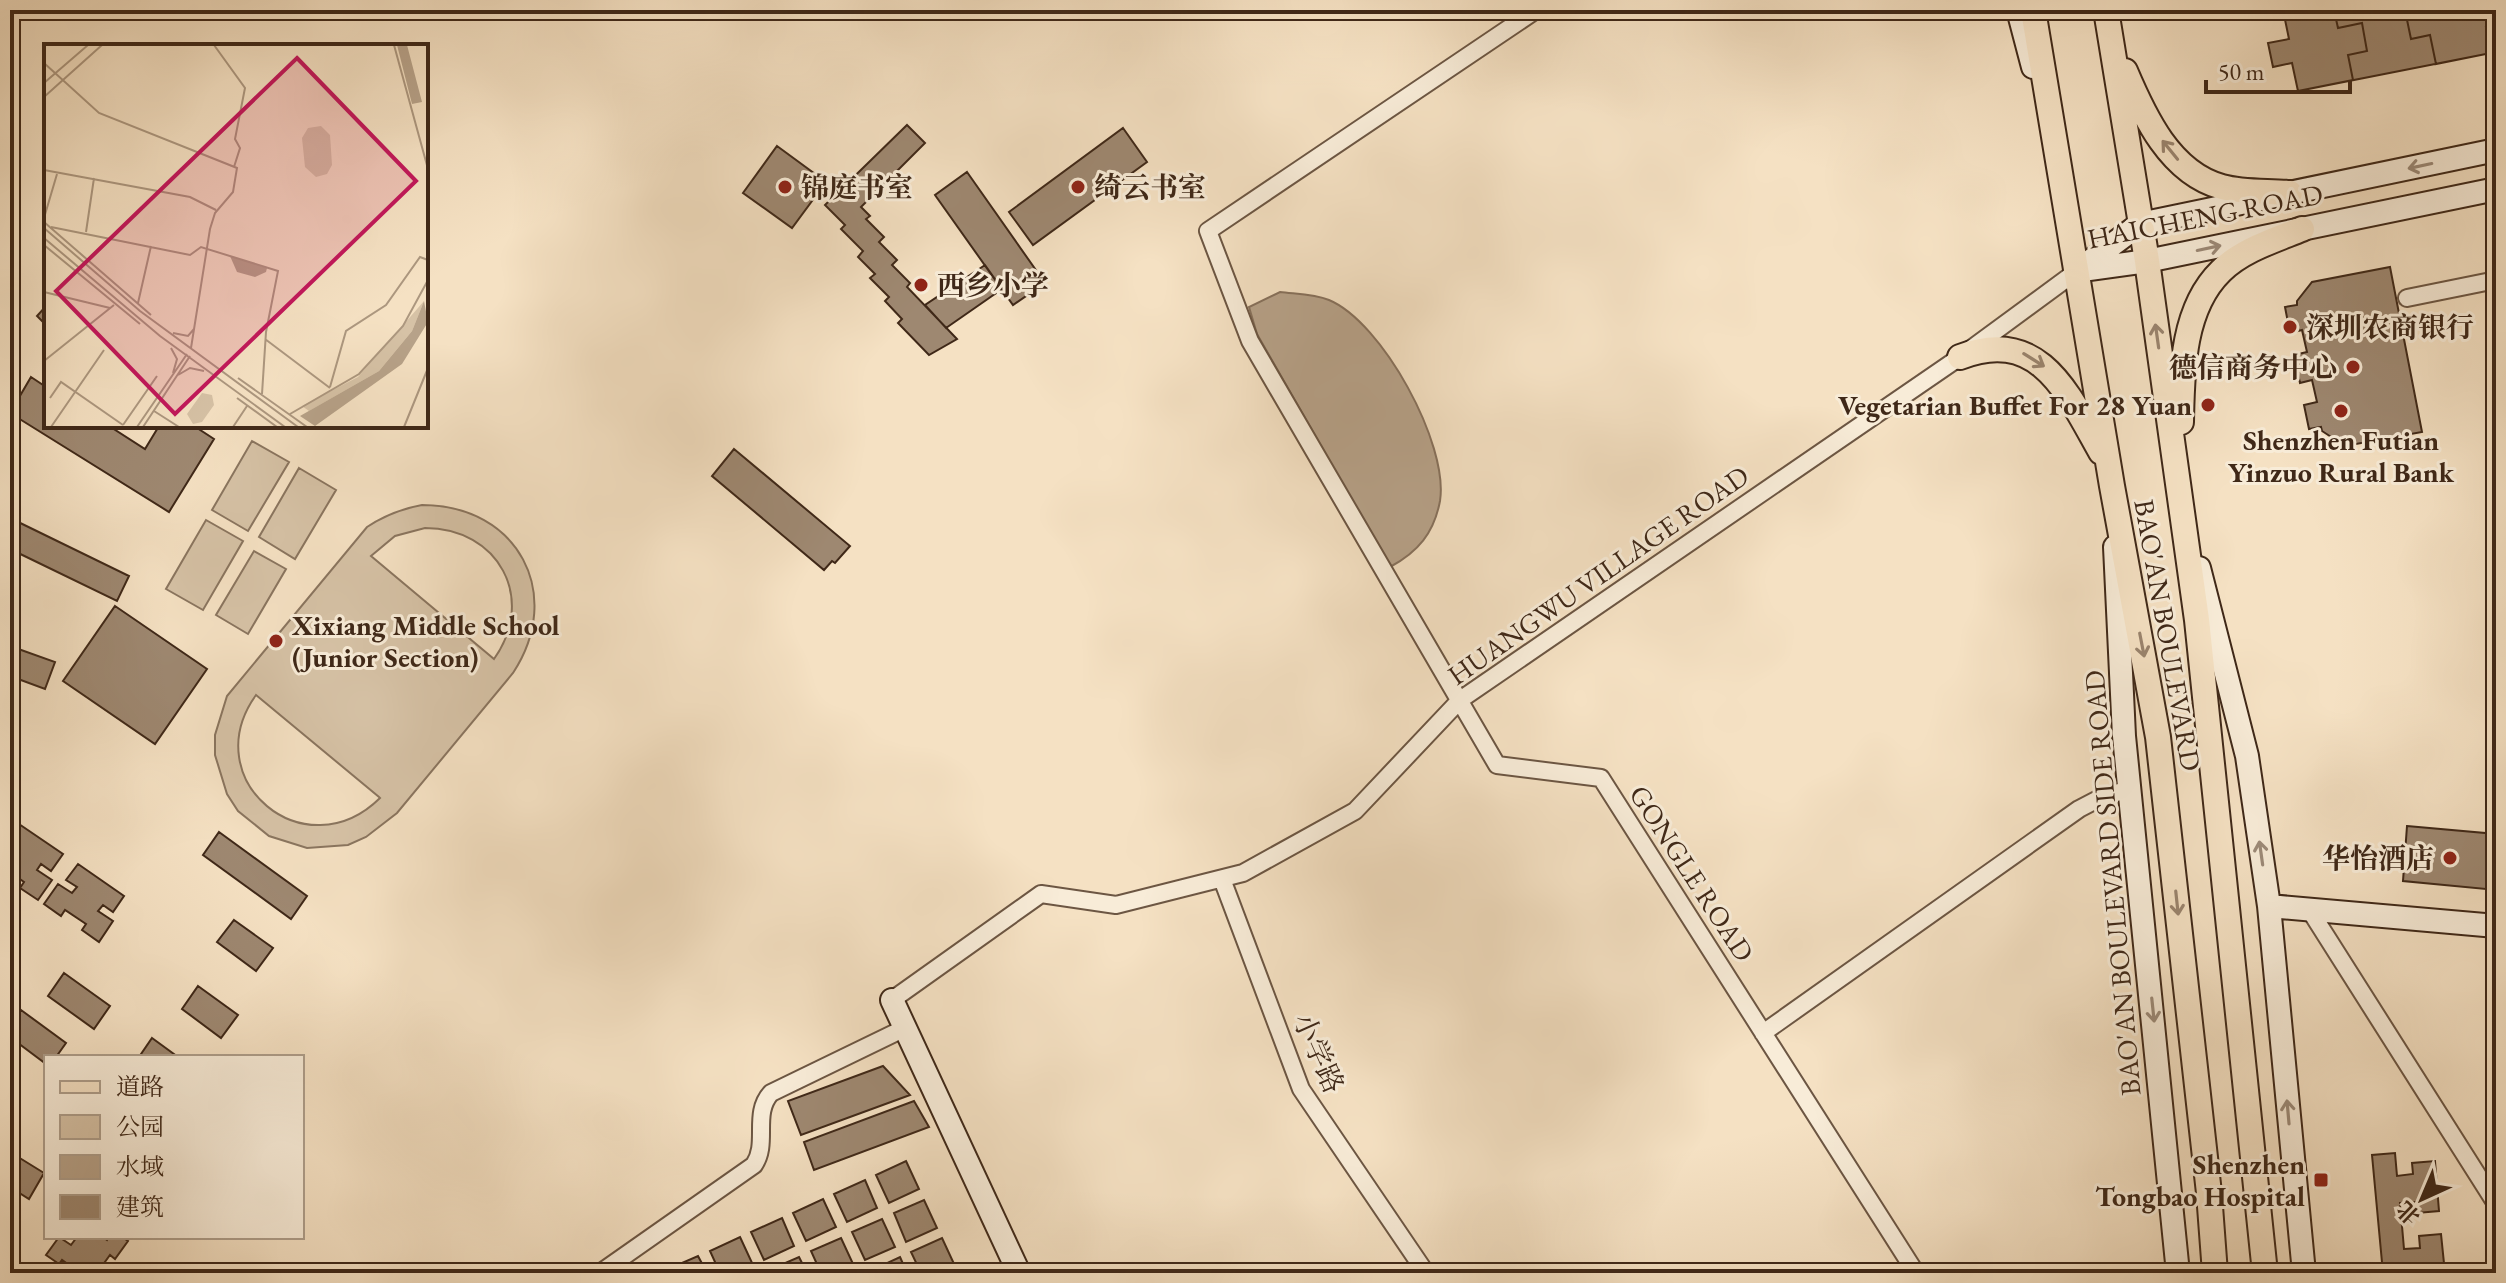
<svg xmlns="http://www.w3.org/2000/svg" width="2506" height="1283" viewBox="0 0 2506 1283" font-family="'EB Garamond','Noto Serif SC',serif">
  <style>
    .green { fill: #d6c2a6; stroke: #8a755f; stroke-width: 2; fill-rule: evenodd }
    .water { fill: #b7a289; stroke: #87715c; stroke-width: 2 }
    .building { fill: #9e8871; stroke: #3f2818; stroke-width: 2 }
    .lines { fill: none; stroke-linecap: round; stroke-linejoin: round }
    .street-casing { stroke: #6c5643; stroke-width: 20 }
    .secondary-casing { stroke: #3f2818; stroke-width: 26 }
    .primary-casing { stroke: #3f2818; stroke-width: 28 }
    .street { stroke: #f8ecd8; stroke-width: 16 }
    .secondary { stroke: #f8ecd8; stroke-width: 22 }
    .primary { stroke: #f5e1c3; stroke-width: 24 }
    .oneway { stroke: #9a846e }
    .oneway2 { stroke: #9c8a78 }
    .poi-dot { fill: #8f2418; stroke: #f8ecd8; stroke-width: 3 }
    .labels { text-anchor: middle; dominant-baseline: central; stroke-width: 6; stroke-linejoin: round; paint-order: stroke }
    .poi-label { font-size: 28px; font-weight: bold; fill: #3f2818; stroke: #f8ecd8; text-anchor: start }
    .street-label { font-size: 28px; fill: #3f2818; stroke: #f8ecd8 }
    .inset-road { fill: none; stroke: #ac977f; stroke-width: 2 }
    .view { fill: #c2185b; fill-opacity: 0.15; stroke: #c2185b; stroke-width: 4 }
    .inset-edge { fill: none; stroke: #3f2818; stroke-width: 4 }
  </style>
  <rect width="100%" height="100%" fill="#f5e1c3"/>
  <filter id="stains"><feTurbulence type="fractalNoise" baseFrequency=".0025" numOctaves="4"/><feColorMatrix values="0 0 0 0 .2 0 0 0 0 .09 0 0 0 0 .02 0 0 0 .5 -.17"/></filter>
  <radialGradient id="worn" r=".72"><stop offset=".6" stop-color="#630" stop-opacity="0"/><stop offset="1" stop-color="#630" stop-opacity=".3"/></radialGradient>
  <path class="green" d="M 252,441 L 289,462 L 248,531 L 212,510 Z
    M 299,468 L 336,490 L 295,559 L 259,537 Z
    M 422,505 C 518,505 565,594 513,673 L 397,813 L 366,837 L 348,845 L 307,848 L 269,836 L 238,811 L 227,794 L 215,755 L 215,735 L 227,696 L 367,527 C 385,515 401,509 422,505 ZM 425,528 C 498,528 537,598 494,659 L 371,556 L 395,536 ZM 256,695 L 379,797 L 380,798 C 305,872 195,780 256,695 Z
    M 206,520 L 243,541 L 203,610 L 166,589 Z
    M 254,551 L 286,569 L 248,634 L 216,615 Z"/>
  <path class="water" d="M 1280,292 C 1295,294 1314,294 1329,300 C 1382,322 1449,444 1440,501 C 1434,533 1418,552 1390,567 L 1257,334 L 1249,307 Z"/>
  <path class="building" d="M 2283,10 L 2496,10 L 2496,25 L 2486,27 L 2491,53 L 2298,91 L 2292,63 L 2273,67 L 2268,43 L 2289,39 Z
    M 2283,10 L 2334,10 L 2338,28 L 2362,23 L 2367,51 L 2348,55 L 2353,80 L 2298,91 L 2292,63 L 2273,67 L 2268,43 L 2289,39 Z
    M 2427,10 L 2496,10 L 2496,25 L 2486,27 L 2491,53 L 2436,64 L 2430,35 L 2411,39 L 2406,15 Z
    M 907,125 L 925,143 L 861,207 L 870,216 L 866,219 L 884,237 L 879,242 L 897,260 L 892,265 L 910,283 L 907,287 L 957,339 L 929,355 L 898,323 L 902,319 L 885,301 L 889,297 L 870,278 L 875,274 L 858,257 L 863,251 L 841,229 L 845,225 L 825,205 Z
    M 1123,128 L 1147,162 L 1033,245 L 1009,212 Z
    M 777,146 L 826,182 L 792,228 L 743,193 Z
    M 967,172 L 1045,283 L 1013,305 L 935,195 Z
    M 985,265 L 1002,289 L 946,328 L 925,305 Z
    M 2390,267 L 2422,432 L 2345,446 L 2322,431 L 2321,427 L 2309,429 L 2304,405 L 2317,402 L 2312,380 L 2300,383 L 2294,355 L 2307,352 L 2302,330 L 2290,333 L 2285,307 L 2297,305 L 2297,301 L 2312,282 Z
    M 46,306 L 46,325 L 37,316 Z
    M 31,377 L 46,387 L 46,426 L 109,426 L 145,449 L 159,426 L 194,426 L 214,439 L 169,512 L 10,413 Z
    M 734,449 L 850,546 L 835,563 L 832,561 L 824,570 L 712,476 Z
    M 10,518 L 129,576 L 117,601 L 10,549 Z
    M 115,606 L 207,669 L 155,744 L 63,681 Z
    M 10,646 L 55,662 L 45,689 L 10,676 Z
    M 16,822 L 63,854 L 51,871 L 41,864 L 37,870 L 52,880 L 38,900 L 20,888 L 24,882 L 10,872 L 10,851 L 15,845 L 10,842 L 10,832 Z
    M 2407,826 L 2496,834 L 2496,890 L 2403,881 Z
    M 219,832 L 307,896 L 291,919 L 203,855 Z
    M 78,864 L 124,896 L 113,912 L 103,905 L 98,911 L 113,921 L 99,942 L 82,930 L 86,924 L 65,910 L 61,916 L 44,904 L 58,884 L 72,893 L 77,887 L 66,880 Z
    M 234,920 L 273,948 L 256,971 L 217,942 Z
    M 64,973 L 110,1006 L 94,1029 L 48,996 Z
    M 198,986 L 238,1015 L 221,1038 L 182,1009 Z
    M 21,1010 L 66,1043 L 56,1057 L 46,1057 L 46,1064 L 10,1037 L 10,1025 Z
    M 152,1038 L 178,1057 L 139,1057 Z
    M 883,1066 L 910,1095 L 801,1135 L 788,1101 Z
    M 914,1101 L 929,1127 L 814,1170 L 804,1142 Z
    M 10,1152 L 44,1173 L 29,1199 L 10,1187 Z
    M 2395,1153 L 2397,1176 L 2413,1174 L 2412,1163 L 2435,1161 L 2439,1211 L 2417,1213 L 2415,1202 L 2400,1203 L 2404,1249 L 2420,1248 L 2419,1236 L 2441,1234 L 2445,1273 L 2383,1273 L 2372,1155 Z
    M 906,1161 L 919,1189 L 889,1203 L 876,1175 Z
    M 865,1180 L 877,1208 L 847,1222 L 834,1194 Z
    M 823,1199 L 836,1227 L 806,1241 L 793,1213 Z
    M 924,1200 L 937,1228 L 906,1242 L 894,1213 Z
    M 782,1218 L 794,1246 L 764,1260 L 751,1232 Z
    M 882,1219 L 895,1247 L 865,1260 L 852,1232 Z
    M 59,1237 L 71,1245 L 77,1237 L 103,1237 L 107,1240 L 109,1237 L 122,1237 L 128,1241 L 115,1259 L 110,1255 L 102,1266 L 111,1273 L 80,1273 L 62,1260 L 59,1264 L 46,1255 Z
    M 740,1237 L 753,1265 L 736,1273 L 720,1273 L 710,1251 Z
    M 841,1238 L 854,1266 L 838,1273 L 821,1273 L 811,1251 Z
    M 942,1238 L 955,1266 L 940,1273 L 921,1273 L 911,1252 Z
    M 698,1256 L 707,1273 L 670,1273 L 668,1269 Z
    M 799,1257 L 807,1273 L 770,1273 L 769,1270 Z
    M 900,1257 L 907,1273 L 871,1273 L 870,1271 Z"/>
  <g class="lines">
    <g class="street-casing">
      <path id="street" d="M 1536,10 L 1208,231 L 1250,341 L 1497,765 L 1601,778 L 1916,1273
        M 2407,298 L 2496,280
        M 1222,879 L 1301,1089 L 1426,1273
        M 2309,909 L 2496,1204
        M 892,1000 L 1041,894 L 1116,905 L 1243,873 L 1355,811 L 1460,700 L 1960,357 L 2077,271
        M 1763,1033 L 2079,809 L 2102,797 L 2130,789
        M 600,1273 L 754,1165 C 769,1143 752,1114 771,1093 L 905,1028"/>
    </g>
    <g class="secondary-casing">
      <path id="secondary" d="M 2018,10 L 2033,67
        M 2082,270 L 2147,261 L 2496,189
        M 2077,271 L 2140,224 L 2496,150
        M 2115,547 L 2124,736 L 2178,1273
        M 2199,568 L 2247,756 L 2269,906 L 2304,1273
        M 2269,906 L 2496,926
        M 892,1000 L 1019,1273"/>
    </g>
    <g class="primary-casing">
      <path id="primary" d="M 2033,10 L 2112,486 L 2158,737 L 2209,1193 L 2215,1273
        M 2106,10 L 2147,261 L 2197,620 L 2265,1273
        M 2125,71 C 2144,116 2170,173 2222,187 C 2243,193 2268,191 2290,193
        M 1960,357 C 2040,326 2068,394 2101,452
        M 2181,422 C 2182,372 2182,309 2221,271 C 2242,250 2275,240 2302,229"/>
    </g>
    <use href="#street" class="street"/>
    <use href="#secondary" class="secondary"/>
    <use href="#primary" class="primary"/>
  </g>
  <defs><path id="oneway-shaft" d="M-6 0H5M1.5-3L5.5 0L1.5 3" fill="none" stroke-width="1.6" stroke-linecap="round" stroke-linejoin="round" transform="scale(2)"/></defs>
  <g class="oneway">
    <use href="#oneway-shaft" transform="translate(2170 150) rotate(-129)"/>
    <use href="#oneway-shaft" transform="translate(2157 336) rotate(-98)"/>
    <use href="#oneway-shaft" transform="translate(2034 360) rotate(32)"/>
    <use href="#oneway-shaft" transform="translate(2142 645) rotate(79)"/>
    <use href="#oneway-shaft" transform="translate(2177 903) rotate(84)"/>
  </g>
  <g class="oneway2">
    <use href="#oneway-shaft" transform="translate(2420 166) rotate(168)"/>
    <use href="#oneway-shaft" transform="translate(2209 248) rotate(-12)"/>
    <use href="#oneway-shaft" transform="translate(2261 853) rotate(-98)"/>
    <use href="#oneway-shaft" transform="translate(2153 1010) rotate(84)"/>
    <use href="#oneway-shaft" transform="translate(2288 1112) rotate(-95)"/>
  </g>
  <g class="poi-dot">
    <circle cx="785" cy="187" r="8"/>
    <circle cx="1078" cy="187" r="8"/>
    <circle cx="921" cy="285" r="8"/>
    <circle cx="2290" cy="327" r="8"/>
    <circle cx="2353" cy="367" r="8"/>
    <circle cx="2208" cy="405" r="8"/>
    <circle cx="2341" cy="411" r="8"/>
    <circle cx="276" cy="641" r="8"/>
    <circle cx="2450" cy="858" r="8"/>
    <rect x="2313" y="1172" width="16" height="16" rx="4"/>
  </g>
  <g class="labels">
    <g class="poi-label">
      <text x="801" y="187">锦庭书室</text>
      <text x="1094" y="187">绮云书室</text>
      <text x="937" y="285">西乡小学</text>
      <text x="2306" y="327">深圳农商银行</text>
      <text x="2337" y="367" text-anchor="end">德信商务中心</text>
      <text x="2192" y="405" text-anchor="end">Vegetarian Buffet For 28 Yuan</text>
      <text x="2341" y="440" text-anchor="middle">Shenzhen Futian<tspan x="2341" dy="32">Yinzuo Rural Bank</tspan></text>
      <text x="292" y="625">Xixiang Middle School<tspan x="292" dy="32">(Junior Section)</tspan></text>
      <text x="2434" y="858" text-anchor="end">华怡酒店</text>
      <text x="2305" y="1164" text-anchor="end">Shenzhen<tspan x="2305" dy="32">Tongbao Hospital</tspan></text>
    </g>
    <g class="street-label">
      <text transform="translate(2205 216) rotate(-11)">HAICHENG ROAD</text>
      <text transform="translate(1598 575) rotate(-35)">HUANGWU VILLAGE ROAD</text>
      <text transform="translate(2168 635) rotate(80)">BAO'AN BOULEVARD</text>
      <text transform="translate(1692 873) rotate(57)">GONGLE ROAD</text>
      <text transform="translate(2112 883) rotate(-95)">BAO'AN BOULEVARD SIDE ROAD</text>
      <text transform="translate(1319 1053) rotate(66)">小学路</text>
    </g>
  </g>
  <g transform="translate(44 44)">
    <rect width="384" height="384" fill="#f5e1c3"/>
    <path d="M 277,82 L 286,91 L 288,121 L 283,130 L 272,133 L 261,123 L 258,94 L 264,84 ZM 380,257 L 368,287 L 335,327 L 265,367 L 258,362 L 314,333 ZM 158,349 L 168,351 L 170,361 L 158,378 L 149,380 L 143,370 Z" fill="#d6c2a6"/>
    <path d="M 353,1 L 363,1 L 378,58 L 368,60 ZM 186,212 L 223,224 L 222,228 L 211,233 L 193,228 ZM 380,257 L 384,278 L 358,320 L 271,382 L 256,372 L 335,327 L 368,287 Z" fill="#b7a289"/>
    <path class="inset-road" d="M 170,1 L 201,44 L 191,95 L 196,104 L 190,123M 350,1 L 384,125M 0,19 L 55,69 L 193,124 L 189,148 L 171,169 L 166,185 L 147,304M 0,39 L 44,1M 0,53 L 58,1M 0,126 L 146,153 L 172,166M 0,174 L 13,130M 0,178 L 107,271M 7,183 L 146,211 L 157,203 L 234,227 L 222,288 L 218,350M 0,184 L 96,267 L 254,383M 42,188 L 50,134M 0,194 L 116,292 L 241,383M 0,201 L 96,280M 0,248 L 66,264M 94,259 L 107,202M 129,289 L 144,292 L 150,285M 221,295 L 286,344M 127,304 L 133,315 L 129,329M 0,317 L 70,261M 134,331 L 146,324 L 160,327M 194,334 L 263,383M 286,343 L 302,287 L 342,261 L 376,213 L 384,216M 6,354 L 17,338 L 79,381M 193,354 L 233,383M 110,367 L 135,383M 246,370 L 315,330 L 359,282 L 384,236M 79,381 L 113,332M 7,383 L 60,306M 93,383 L 143,310M 99,383 L 146,312M 189,383 L 203,362M 360,383 L 384,324"/>
    <path class="view" d="M 253,14 L 372,137 L 131,370 L 12,247 Z"/>
    <rect width="384" height="384" class="inset-edge"/>
  </g>
  <rect width="2506" height="1283" fill="none" stroke="#f5e1c3" stroke-width="40"/>
  <rect x="12" y="12" width="2482" height="1259" fill="none" stroke="#3f2818" stroke-width="4"/>
  <rect x="20" y="20" width="2466" height="1243" fill="none" stroke="#3f2818" stroke-width="2"/>
  <rect x="44" y="1055" width="260" height="184" fill="#f8ecd8" stroke="#ae9e8b" stroke-width="2"/>
  <rect x="60" y="1081" width="40" height="12" fill="#f5e1c3" stroke="#ae9e8b" stroke-width="2"/>
  <text x="116" y="1095" font-size="24" fill="#3f2818">道路</text>
  <rect x="60" y="1115" width="40" height="24" fill="#d6c2a6" stroke="#ae9e8b" stroke-width="2"/>
  <text x="116" y="1135" font-size="24" fill="#3f2818">公园</text>
  <rect x="60" y="1155" width="40" height="24" fill="#b7a289" stroke="#ae9e8b" stroke-width="2"/>
  <text x="116" y="1175" font-size="24" fill="#3f2818">水域</text>
  <rect x="60" y="1195" width="40" height="24" fill="#9e8871" stroke="#ae9e8b" stroke-width="2"/>
  <text x="116" y="1215" font-size="24" fill="#3f2818">建筑</text>
  <g transform="translate(2422 1199) rotate(224)" stroke="#f8ecd8" stroke-width="6" paint-order="stroke">
  <path d="M0-6L14 30L0 20L-14 30Z" fill="#3f2818"/>
  <text y="-12" font-size="22" font-weight="bold" text-anchor="middle" fill="#3f2818">北</text>
  </g>
  <path d="M2206 80v12h144v-12" fill="none" stroke="#3f2818" stroke-width="4"/>
  <text x="2218" y="80" font-size="24" fill="#3f2818" stroke="#f8ecd8" stroke-width="6" paint-order="stroke">50 m</text>
  <rect width="100%" height="100%" filter="url(#stains)"/>
  <rect width="100%" height="100%" fill="url(#worn)"/>
</svg>
